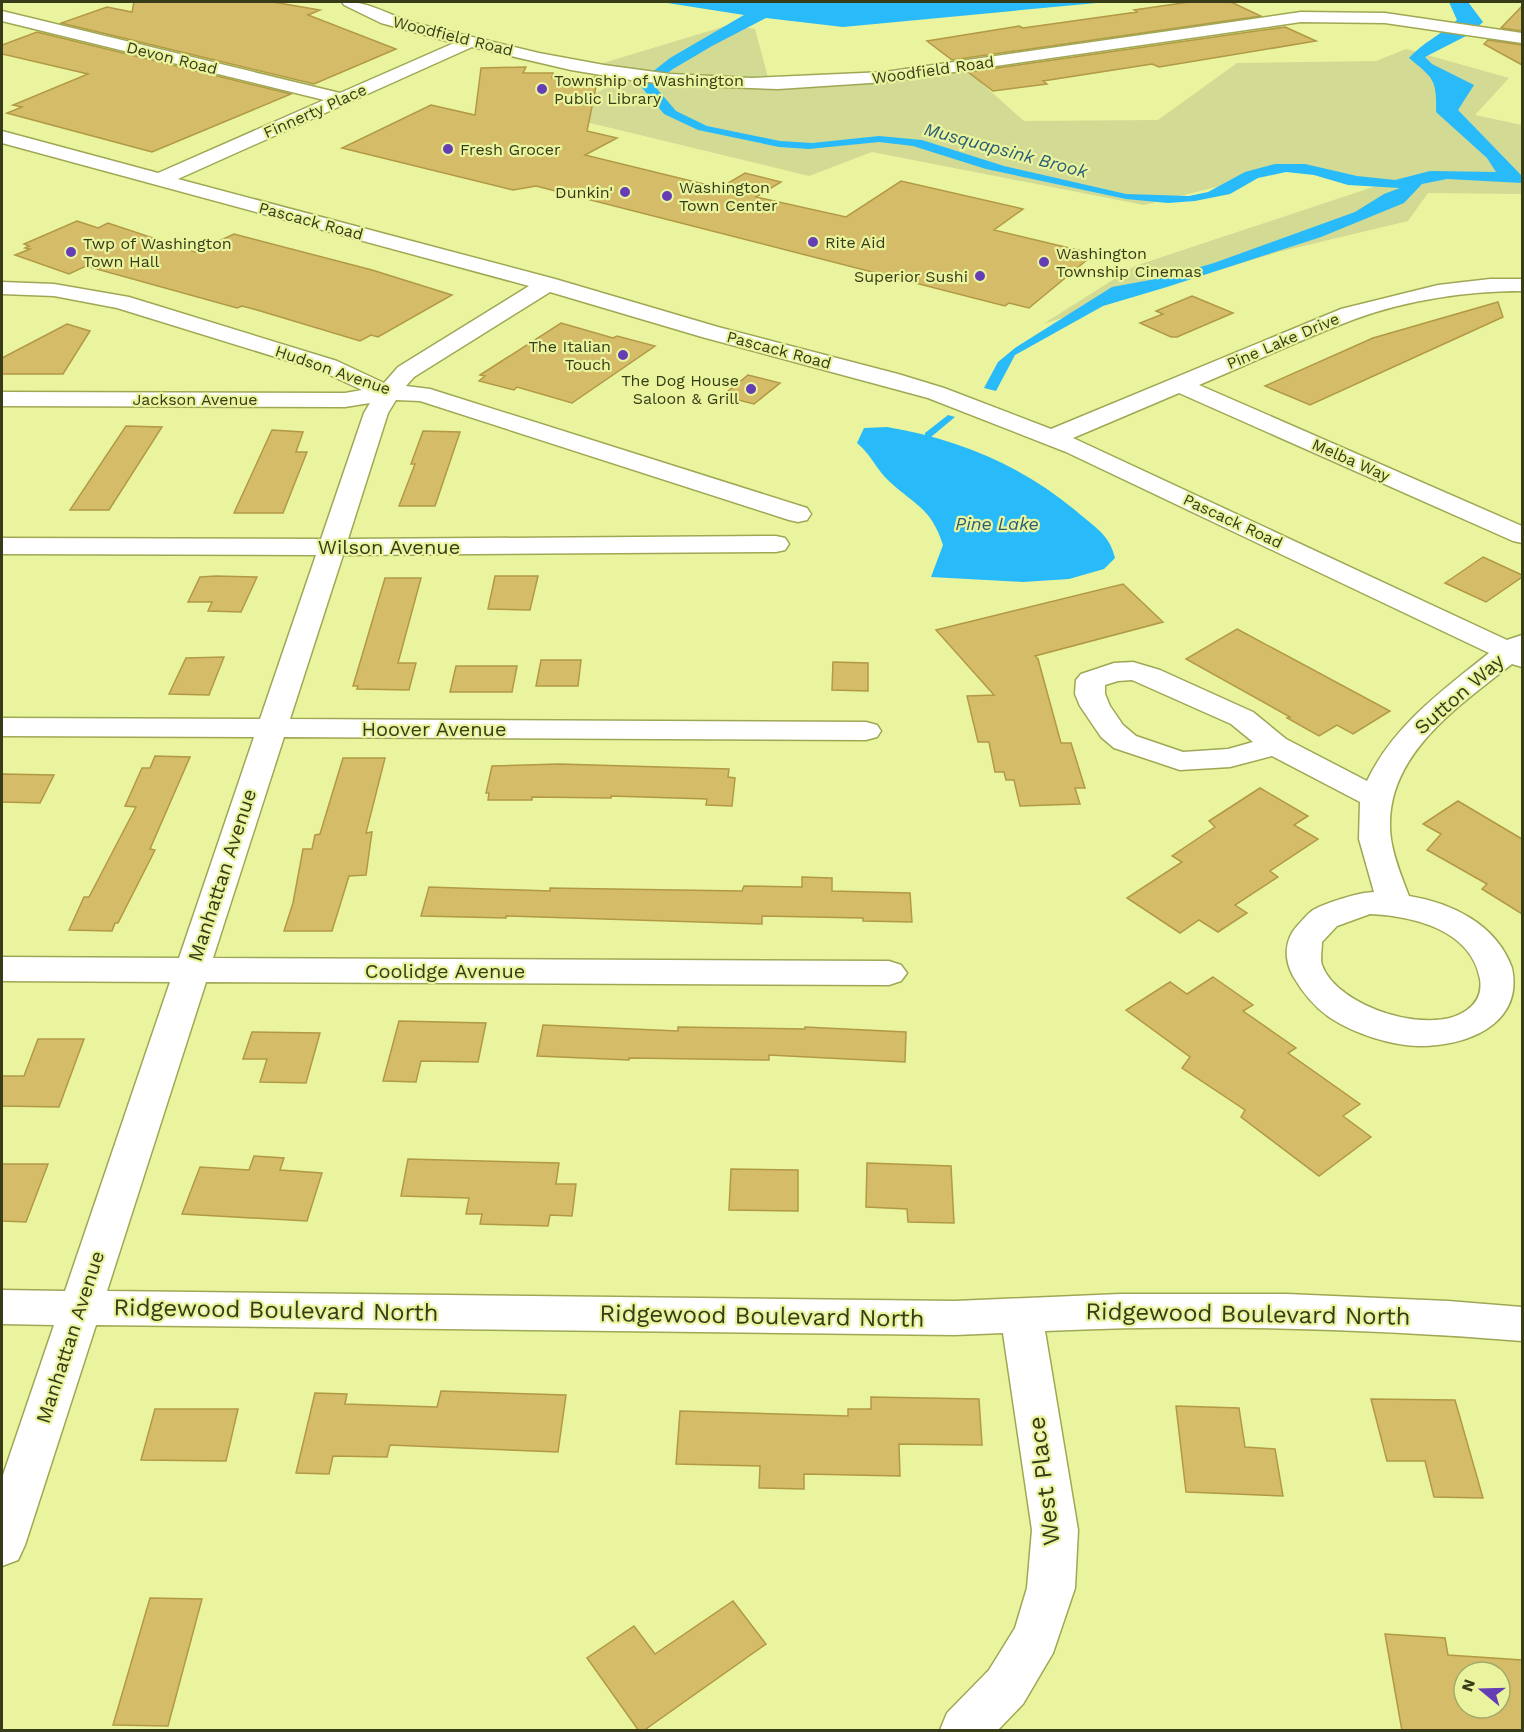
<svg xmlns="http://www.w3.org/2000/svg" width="1524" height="1732" viewBox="0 0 1524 1732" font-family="'Work Sans',sans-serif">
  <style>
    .green { fill: #d2da94 }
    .water { fill: #29baf9 }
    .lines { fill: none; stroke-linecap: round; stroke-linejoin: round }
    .stream { fill: #29baf9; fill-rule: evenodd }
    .building { fill: #d5bc68; stroke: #b19945; stroke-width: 1.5; fill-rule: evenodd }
    .minor-casing { stroke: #a0a754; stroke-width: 3 }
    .minor { fill: #fff; fill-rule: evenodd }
    .poi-dot { fill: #653eb6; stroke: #eaf49e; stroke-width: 2 }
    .labels { text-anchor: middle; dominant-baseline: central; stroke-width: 4.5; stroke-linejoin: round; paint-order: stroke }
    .far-street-label { font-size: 16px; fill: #383b18; stroke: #eaf49e }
    .far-poi-label { font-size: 16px; fill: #383b18; stroke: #eaf49e; text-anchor: start }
    .far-water-label { font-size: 18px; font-style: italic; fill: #285d77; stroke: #eaf49e }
    .street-label { font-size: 20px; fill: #383b18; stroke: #eaf49e }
    .near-street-label { font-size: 24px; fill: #383b18; stroke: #eaf49e }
  </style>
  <rect width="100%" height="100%" fill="#eaf49e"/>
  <path class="green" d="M 729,25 L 755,29 L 769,81 L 966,66 L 977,79 L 1024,121 L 1158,120 L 1237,63 L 1376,61 L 1406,49 L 1509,78 L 1475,115 L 1522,125 L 1522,194 L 1428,193 L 1408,221 L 1278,252 L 1043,324 L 1135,266 L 1385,183 L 1289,169 L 1144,205 L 872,152 L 809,176 L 557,115 L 628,75 L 590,67 Z"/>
  <path class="water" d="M 661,2 L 1107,2 L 843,27 L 766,18 L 712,46 L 673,69 L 653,84 L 676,111 L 707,126 L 780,141 L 812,143 L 879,136 L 922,140 L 1004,166 L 1126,194 L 1189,196 L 1208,192 L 1245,172 L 1275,164 L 1305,164 L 1357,176 L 1395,180 L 1430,171 L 1496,172 L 1487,158 L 1436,112 C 1437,79 1433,78 1409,58 C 1422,43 1442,34 1457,20 L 1449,2 L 1468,2 L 1483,22 L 1470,34 L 1425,57 L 1432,64 L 1474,85 L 1458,110 L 1522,176 L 1522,183 L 1447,179 L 1422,184 L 1404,203 L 1321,237 L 1167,287 L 1103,306 L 1015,355 L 996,391 L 984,388 L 998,362 L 1015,348 L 1112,287 L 1161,278 L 1214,263 L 1355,212 L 1384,194 L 1400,188 L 1348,185 L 1314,175 L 1286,172 L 1258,178 L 1230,194 L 1195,201 L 1168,203 L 1126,199 L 986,169 L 913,146 L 879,142 L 809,149 L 779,147 L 698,130 L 664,114 L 638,83 L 670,58 L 744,15 Z
    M 887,427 C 959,439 1026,467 1082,516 C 1099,530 1110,537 1115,558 L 1104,569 L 1069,579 L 1023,582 L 931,577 L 943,545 C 931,508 916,506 890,482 C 877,471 871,454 857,443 L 864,428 Z"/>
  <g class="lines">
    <path class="stream" d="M 948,415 L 955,417 L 931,437 L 925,437 L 925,433 Z"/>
  </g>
  <path class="building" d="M 134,2 L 273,2 L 320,10 L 308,15 L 396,49 L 314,84 L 61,23 L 107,7 L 132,12 Z
    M 1189,2 L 1231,2 L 1261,16 L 952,60 L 927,41 L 1019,26 L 1023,28 L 1137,12 L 1134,10 Z
    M 1522,6 L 1522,31 L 1501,28 Z
    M 1285,27 L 1316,41 L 1159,67 L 1152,64 L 1043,81 L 1047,84 L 993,91 L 968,72 Z
    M 37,32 L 291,94 L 152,152 L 7,113 L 22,107 L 13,105 L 88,74 L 2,54 L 2,45 Z
    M 1488,40 L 1522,45 L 1522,65 L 1484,44 Z
    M 526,67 L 523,73 L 553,73 L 552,78 L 598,77 L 587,131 L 617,138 L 585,155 L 720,188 L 745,173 L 781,182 L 756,197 L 846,217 L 901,181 L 1023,209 L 994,230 L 1094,254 L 1029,308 L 1009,303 L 1005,306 L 536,186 L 513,190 L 342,148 L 431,105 L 475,115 L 481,68 Z
    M 77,221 L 98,228 L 108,223 L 195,252 L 234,234 L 372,270 L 452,295 L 378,337 L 371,335 L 360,341 L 257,310 L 242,306 L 237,308 L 86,266 L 69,274 L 15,255 L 30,249 L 25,248 L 29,246 L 24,244 Z
    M 1192,296 L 1233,313 L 1177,337 L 1171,337 L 1140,323 L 1163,314 L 1156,311 Z
    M 1498,302 L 1503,317 L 1310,405 L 1265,386 L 1373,338 Z
    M 561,323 L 613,338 L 617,336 L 655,346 L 572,403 L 517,387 L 514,390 L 479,381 L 485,376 L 480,375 Z
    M 67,324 L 90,331 L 63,374 L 2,374 L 2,358 Z
    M 748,375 L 780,383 L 754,404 L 722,396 Z
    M 126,426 L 162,427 L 109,510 L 70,510 Z
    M 272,430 L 303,432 L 296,452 L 307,452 L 283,513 L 234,513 Z
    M 423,431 L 460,432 L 435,506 L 399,506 L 415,464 L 411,464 Z
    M 1483,557 L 1522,575 L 1522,577 L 1486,602 L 1445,583 Z
    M 495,576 L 538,576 L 530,610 L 488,609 Z
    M 200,577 L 216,576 L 257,577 L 241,612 L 208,611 L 212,602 L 188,602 Z
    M 385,578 L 421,578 L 398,663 L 416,663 L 409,690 L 357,689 L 358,686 L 353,686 Z
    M 1123,584 L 1163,622 L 1035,656 L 1038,659 L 1061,743 L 1071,743 L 1085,788 L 1075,788 L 1080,804 L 1020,806 L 1014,780 L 1006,780 L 1004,772 L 995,772 L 989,742 L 978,742 L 967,696 L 994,695 L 936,630 Z
    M 1237,629 L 1390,711 L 1353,734 L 1337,725 L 1319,736 L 1287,718 L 1290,717 L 1186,659 Z
    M 224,657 L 209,695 L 169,694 L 186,658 Z
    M 541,660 L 581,660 L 578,686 L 536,686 Z
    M 833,662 L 868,663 L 868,691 L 832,690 Z
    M 456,666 L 517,666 L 512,692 L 450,692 Z
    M 155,756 L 190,757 L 150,849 L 155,850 L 118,923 L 115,923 L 112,931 L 69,930 L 84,897 L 89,897 L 136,807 L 125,806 L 142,768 L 150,768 Z
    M 343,758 L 385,758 L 366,833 L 372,832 L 366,875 L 349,876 L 332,931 L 284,931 L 293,903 L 303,849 L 312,849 L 315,835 L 320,834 Z
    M 559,764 L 729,769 L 728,777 L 735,778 L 732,806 L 706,805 L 707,799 L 611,796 L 611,798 L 532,797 L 532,800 L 488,800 L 489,793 L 486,793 L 492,766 Z
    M 2,774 L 54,775 L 40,803 L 2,802 Z
    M 1260,788 L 1308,816 L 1294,825 L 1318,839 L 1270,871 L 1278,877 L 1235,905 L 1247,913 L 1218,932 L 1199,920 L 1180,933 L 1127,898 L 1182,862 L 1172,856 L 1215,827 L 1209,821 Z
    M 1458,801 L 1522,839 L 1522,914 L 1482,889 L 1487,884 L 1427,850 L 1441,834 L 1423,824 Z
    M 802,877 L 832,878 L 832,891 L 910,893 L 912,922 L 863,921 L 863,918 L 762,916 L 762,924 L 506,916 L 506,918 L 421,916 L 429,887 L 550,891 L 550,888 L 742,891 L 744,886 L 802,887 Z
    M 1213,977 L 1253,1005 L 1243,1011 L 1296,1048 L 1288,1053 L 1360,1104 L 1343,1116 L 1371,1137 L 1319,1176 L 1241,1117 L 1245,1110 L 1182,1068 L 1190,1057 L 1126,1010 L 1170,982 L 1187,994 Z
    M 399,1021 L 486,1023 L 478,1062 L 421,1061 L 416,1082 L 383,1081 Z
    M 543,1025 L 678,1031 L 678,1027 L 805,1029 L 805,1027 L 906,1032 L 905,1062 L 769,1055 L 769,1060 L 629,1058 L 629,1060 L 537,1056 Z
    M 252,1032 L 320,1033 L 306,1083 L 260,1082 L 267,1059 L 243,1059 Z
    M 38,1039 L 84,1039 L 59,1107 L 2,1106 L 2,1076 L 24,1076 Z
    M 254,1156 L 284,1158 L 280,1170 L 322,1173 L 307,1221 L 182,1214 L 200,1167 L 249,1170 Z
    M 408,1159 L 559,1163 L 556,1184 L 576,1184 L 572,1216 L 550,1215 L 548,1226 L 480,1224 L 482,1214 L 466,1214 L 469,1198 L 401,1196 Z
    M 867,1163 L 951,1166 L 954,1223 L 908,1222 L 907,1209 L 866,1207 Z
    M 2,1164 L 48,1164 L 26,1222 L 2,1221 Z
    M 731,1169 L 798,1170 L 798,1211 L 729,1210 Z
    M 441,1391 L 566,1395 L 558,1452 L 390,1445 L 387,1457 L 333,1456 L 329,1474 L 296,1473 L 315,1393 L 347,1394 L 345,1404 L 437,1407 Z
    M 871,1397 L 979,1399 L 982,1445 L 899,1444 L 900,1476 L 804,1474 L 804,1489 L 759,1488 L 760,1466 L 676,1464 L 680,1411 L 848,1416 L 848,1409 L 871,1409 Z
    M 1371,1399 L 1455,1400 L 1483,1498 L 1434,1497 L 1425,1461 L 1387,1461 Z
    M 1176,1406 L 1239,1408 L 1245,1447 L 1275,1449 L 1283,1496 L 1186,1492 Z
    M 155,1409 L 238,1409 L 226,1461 L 141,1460 Z
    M 150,1598 L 202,1599 L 168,1726 L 113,1725 Z
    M 733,1601 L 766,1644 L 643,1731 L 639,1731 L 587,1658 L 634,1626 L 655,1654 Z
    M 1385,1634 L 1445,1638 L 1448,1655 L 1522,1660 L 1522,1731 L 1402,1731 ZM 1464,1672 L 1500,1672 L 1500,1708 L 1464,1708 Z"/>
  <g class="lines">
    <g class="minor-casing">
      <path id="minor" d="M 342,2 C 367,0 390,16 414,23 L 539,53 L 604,65 L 670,74 L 751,78 L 885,72 L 1301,12 L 1385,13 L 1522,33 L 1522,43 L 1385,23 L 1301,22 L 885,82 L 778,89 L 697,86 L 637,81 L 571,70 L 472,47 L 178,179 L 555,279 L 718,327 L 898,374 L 944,388 L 1051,429 L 1341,309 L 1438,285 L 1490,279 L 1522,279 L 1522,291 C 1466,291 1408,300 1355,319 C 1302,339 1251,363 1199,385 L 1522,526 L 1522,543 L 1513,541 L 1179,393 L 1073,438 L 1507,640 L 1522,635 L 1522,667 L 1512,664 C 1456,708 1380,759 1391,839 C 1394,859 1402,878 1409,896 C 1452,903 1496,924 1512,968 C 1524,1026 1463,1047 1418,1046 C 1390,1045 1356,1034 1332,1019 C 1315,1008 1303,993 1293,976 C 1284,959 1284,941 1297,926 C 1302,921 1307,914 1313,910 C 1325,903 1360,892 1374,892 L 1359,839 L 1360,802 L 1272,756 L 1230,767 L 1180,770 L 1114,748 L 1101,737 L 1080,706 L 1075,694 L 1076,680 L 1081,674 L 1114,663 L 1133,662 L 1160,670 L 1253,712 L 1286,739 L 1367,781 C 1393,726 1443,690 1489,653 L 1066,452 L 928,398 L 702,337 L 550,292 L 414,377 L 406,386 L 430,389 L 807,508 L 811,514 L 807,520 L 798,522 L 789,520 L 420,401 L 396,400 L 388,413 L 348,539 L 776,536 L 785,538 L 789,544 L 785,550 L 776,552 L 343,555 L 290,719 L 866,722 L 877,725 L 881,731 L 877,737 L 866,740 L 284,737 L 213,958 L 889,961 L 901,965 L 907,973 L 901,981 L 889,985 L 206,982 L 107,1291 L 955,1301 L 1120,1294 L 1287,1294 L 1448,1301 L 1522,1307 L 1522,1341 C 1363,1328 1204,1324 1045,1331 L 1078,1530 L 1075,1588 L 1053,1653 L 1023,1704 L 998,1730 L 940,1730 L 947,1713 L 989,1670 L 1015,1628 L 1027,1588 L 1032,1530 L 1003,1333 L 955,1335 L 96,1325 L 25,1545 L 18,1560 L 2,1566 L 2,1478 L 54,1325 L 2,1324 L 2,1290 L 65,1291 L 170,982 L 2,981 L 2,957 L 179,958 L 254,737 L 2,736 L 2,718 L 260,719 L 316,555 L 2,554 L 2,538 L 321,539 L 364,413 L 370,403 L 345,407 L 2,406 L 2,392 L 345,393 L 362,390 L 321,371 L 117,308 L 54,296 L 2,294 L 2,282 L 54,284 L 129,297 L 337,361 L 384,383 L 398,367 L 529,286 L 2,143 L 2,131 L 158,173 L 324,100 L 2,21 L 2,11 L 340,93 L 454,43 L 381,23 L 344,5 ZM 1132,680 L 1231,724 L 1253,742 L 1228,749 L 1183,752 L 1136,736 L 1123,725 L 1110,706 L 1105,694 L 1105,685 L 1118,681 ZM 1370,914 C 1412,916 1471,929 1480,979 C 1482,992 1478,1002 1467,1010 C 1431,1037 1337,1007 1322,965 C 1320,959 1322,949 1322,942 L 1337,926 Z"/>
    </g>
    <use href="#minor" class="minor"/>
  </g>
  <g class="poi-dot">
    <circle cx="542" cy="89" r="6"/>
    <circle cx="448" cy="149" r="6"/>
    <circle cx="625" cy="192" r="6"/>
    <circle cx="667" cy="196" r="6"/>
    <circle cx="813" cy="242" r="6"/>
    <circle cx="71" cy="252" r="6"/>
    <circle cx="1044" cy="262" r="6"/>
    <circle cx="980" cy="276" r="6"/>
    <circle cx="623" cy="355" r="6"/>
    <circle cx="751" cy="389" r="6"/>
  </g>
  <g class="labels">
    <g class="far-street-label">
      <text transform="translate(453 36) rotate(14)">Woodfield Road</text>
      <text transform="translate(172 58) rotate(14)">Devon Road</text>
      <text transform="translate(933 70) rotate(-8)">Woodfield Road</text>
      <text transform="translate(315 111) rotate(-24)">Finnerty Place</text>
      <text transform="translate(311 221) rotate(15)">Pascack Road</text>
      <text transform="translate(1283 341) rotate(-23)">Pine Lake Drive</text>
      <text transform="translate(779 350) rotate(15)">Pascack Road</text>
      <text transform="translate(333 370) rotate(19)">Hudson Avenue</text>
      <text x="195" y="399">Jackson Avenue</text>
      <text transform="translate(1351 460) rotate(24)">Melba Way</text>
      <text transform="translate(1233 521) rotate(25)">Pascack Road</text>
    </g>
    <g class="far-poi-label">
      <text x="554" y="80">Township of Washington<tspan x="554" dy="18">Public Library</tspan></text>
      <text x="460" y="149">Fresh Grocer</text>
      <text x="679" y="187">Washington<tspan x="679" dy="18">Town Center</tspan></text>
      <text x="613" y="192" text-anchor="end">Dunkin'</text>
      <text x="825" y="242">Rite Aid</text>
      <text x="83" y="243">Twp of Washington<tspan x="83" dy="18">Town Hall</tspan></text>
      <text x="1056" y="253">Washington<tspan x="1056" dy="18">Township Cinemas</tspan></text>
      <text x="968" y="276" text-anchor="end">Superior Sushi</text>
      <text x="611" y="346" text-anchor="end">The Italian<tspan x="611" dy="18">Touch</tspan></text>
      <text x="739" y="380" text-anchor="end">The Dog House<tspan x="739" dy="18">Saloon &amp; Grill</tspan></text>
    </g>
    <g class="far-water-label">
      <text transform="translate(1006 150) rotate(15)">Musquapsink Brook</text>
      <text x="997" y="523">Pine Lake</text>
    </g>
    <g class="street-label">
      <text x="389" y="547">Wilson Avenue</text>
      <text transform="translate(1459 694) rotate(-41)">Sutton Way</text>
      <text x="434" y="729">Hoover Avenue</text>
      <text transform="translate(222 875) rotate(-72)">Manhattan Avenue</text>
      <text x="445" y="971">Coolidge Avenue</text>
      <text transform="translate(70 1337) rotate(-72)">Manhattan Avenue</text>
    </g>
    <g class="near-street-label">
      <text transform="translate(276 1310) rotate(1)">Ridgewood Boulevard North</text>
      <text transform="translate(1248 1314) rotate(1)">Ridgewood Boulevard North</text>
      <text transform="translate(762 1316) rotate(1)">Ridgewood Boulevard North</text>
      <text transform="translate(1044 1481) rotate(-97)">West Place</text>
    </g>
  </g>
  <rect width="1524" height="1732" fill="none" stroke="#383b18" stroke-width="6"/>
  <g transform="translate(1482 1690) rotate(289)"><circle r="28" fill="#eaf49e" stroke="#a3aa68" stroke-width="1.5"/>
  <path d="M0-4.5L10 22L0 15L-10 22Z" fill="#653eb6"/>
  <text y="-9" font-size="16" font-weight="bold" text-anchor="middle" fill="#383b18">N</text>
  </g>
</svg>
